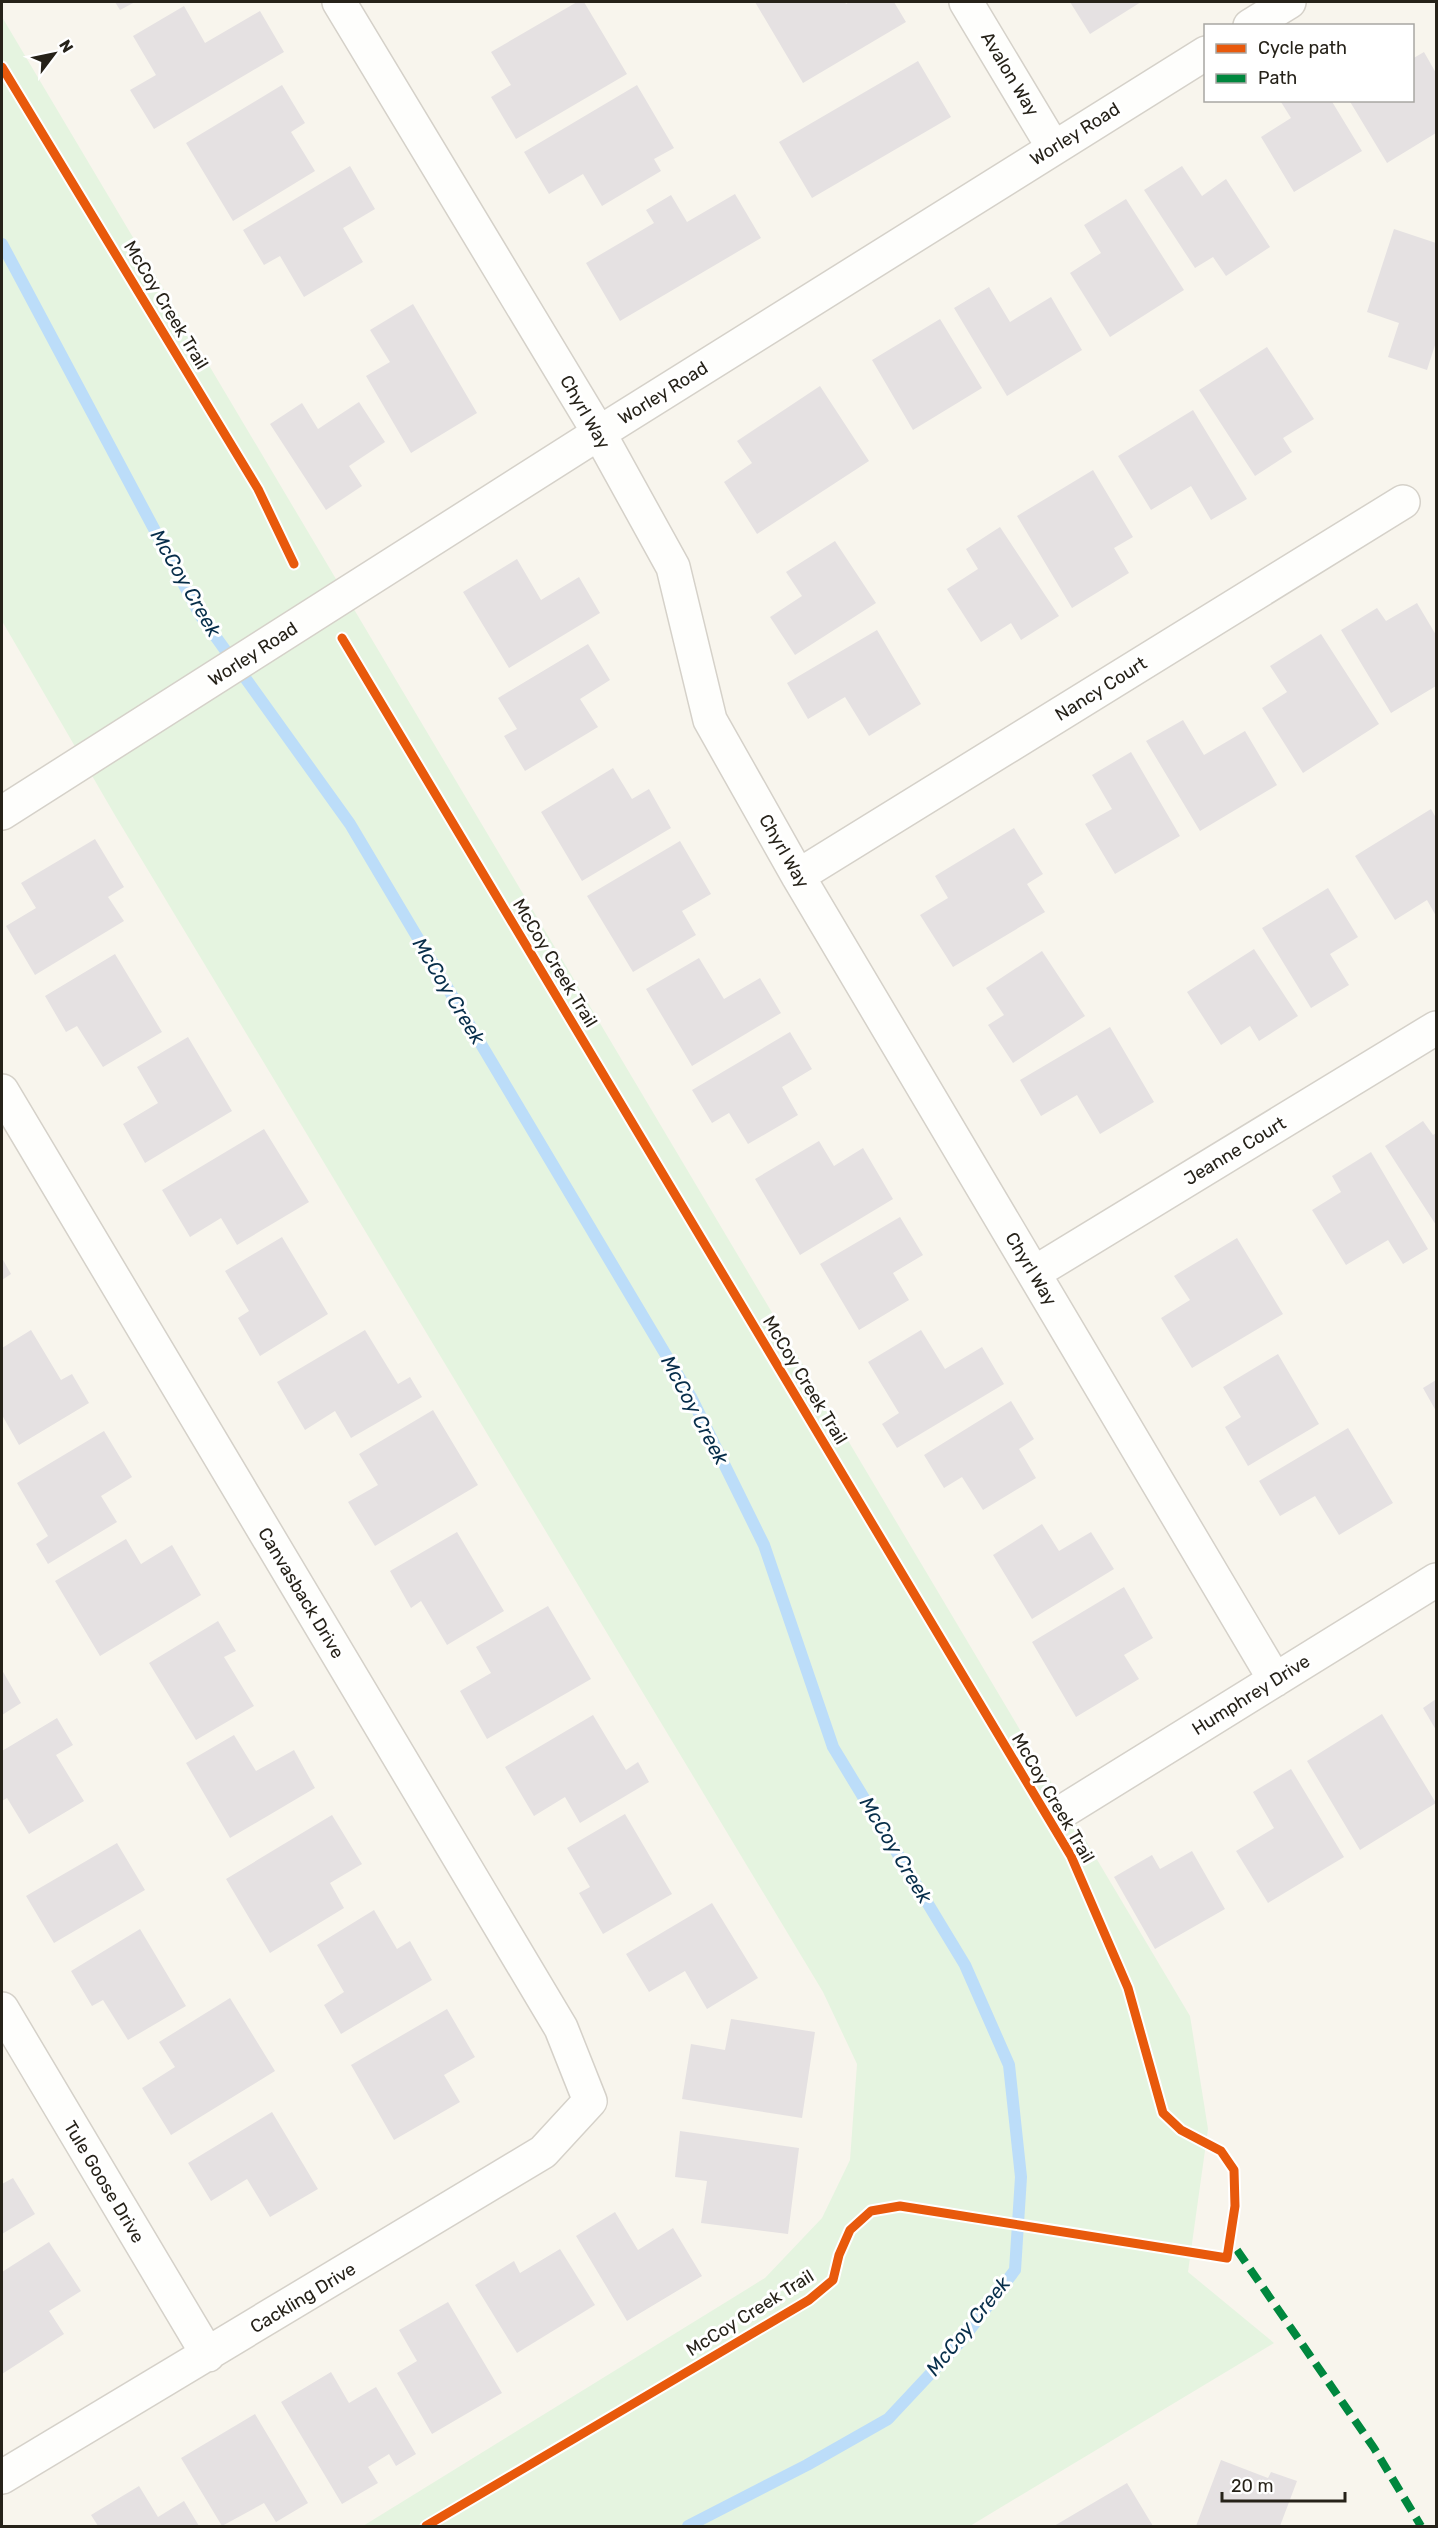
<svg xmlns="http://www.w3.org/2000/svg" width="1438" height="2528" viewBox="0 0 1438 2528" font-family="Rubik,sans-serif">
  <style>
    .green { fill: #e5f4e0 }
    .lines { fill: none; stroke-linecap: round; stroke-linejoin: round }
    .stream { stroke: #bcddf9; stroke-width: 12 }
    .building { fill: #e5e1e2 }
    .street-casing { stroke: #d5d1c9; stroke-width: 36 }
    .street { stroke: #fefefc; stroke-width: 33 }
    .quiet { stroke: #00873e; stroke-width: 8; stroke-dasharray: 15 8; stroke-linecap: butt }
    .cycleway-casing { stroke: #fff; stroke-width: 13 }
    .cycleway { stroke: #e8590c; stroke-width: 9 }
    .labels { text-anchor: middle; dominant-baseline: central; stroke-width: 6; stroke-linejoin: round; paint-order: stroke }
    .street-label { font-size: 18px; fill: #262219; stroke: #fff }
    .water-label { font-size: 20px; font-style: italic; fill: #072e4a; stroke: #fff }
  </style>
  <rect width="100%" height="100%" fill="#f8f5ed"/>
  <path class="green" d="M 2,17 L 1190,2016 L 1208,2129 L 1188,2272 L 1274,2343 L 970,2526 L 363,2526 L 765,2278 L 822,2218 L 850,2160 L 857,2064 L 823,1992 L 116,817 L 2,621 Z"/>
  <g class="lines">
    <path class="stream" d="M 2,244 L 200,615 L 350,824 L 691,1397 L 764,1545 L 833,1747 L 965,1965 L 1009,2065 L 1021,2177 L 1015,2270 L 962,2340 L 888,2419 L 807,2465 L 688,2526"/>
  </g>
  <path class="building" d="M 115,2 L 135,2 L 120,10 Z
    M 577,2 L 584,2 L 627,74 L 516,139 L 491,97 L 511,85 L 491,52 Z
    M 755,2 L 845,2 L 846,4 L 849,2 L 894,2 L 906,22 L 803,83 Z
    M 1070,2 L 1141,2 L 1090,34 Z
    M 184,6 L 205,43 L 260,11 L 284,52 L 154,129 L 130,90 L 156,75 L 133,36 Z
    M 1424,52 L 1436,73 L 1436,133 L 1387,163 L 1349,100 L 1412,100 L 1412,59 Z
    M 918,61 L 951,117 L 812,198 L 779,142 Z
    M 282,85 L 305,123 L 291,132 L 315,171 L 233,221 L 186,143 Z
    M 637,85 L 674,148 L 654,159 L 661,171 L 602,206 L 583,174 L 549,194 L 524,152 Z
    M 1284,100 L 1331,100 L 1362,151 L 1294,192 L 1261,137 L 1291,118 L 1281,102 Z
    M 350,166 L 375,209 L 343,228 L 363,262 L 304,297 L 280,256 L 264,265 L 243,230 Z
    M 1182,166 L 1202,196 L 1226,179 L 1270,247 L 1226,276 L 1213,257 L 1195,268 L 1144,190 Z
    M 735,194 L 761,238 L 620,321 L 586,263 L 654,223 L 646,210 L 671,195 L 687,222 Z
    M 1126,199 L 1184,290 L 1110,337 L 1070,273 L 1101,253 L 1084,225 Z
    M 1394,229 L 1436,243 L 1436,342 L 1427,370 L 1388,357 L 1399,323 L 1367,312 Z
    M 989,287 L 1010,322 L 1051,297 L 1082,350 L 1007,396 L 954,308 Z
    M 413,304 L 477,413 L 411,453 L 366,376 L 390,362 L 370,330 Z
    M 940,319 L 982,388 L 913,430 L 872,360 Z
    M 1267,347 L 1314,419 L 1283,438 L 1292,452 L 1255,476 L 1199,390 Z
    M 820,386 L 869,461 L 757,534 L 724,482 L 752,463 L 737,441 Z
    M 359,402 L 385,442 L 349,466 L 362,486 L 326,510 L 270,424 L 302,403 L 318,429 Z
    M 1193,410 L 1247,499 L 1211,520 L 1191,486 L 1151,510 L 1118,456 Z
    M 1093,470 L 1133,537 L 1114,548 L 1129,573 L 1072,608 L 1017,516 Z
    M 1000,527 L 1059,616 L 1021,640 L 1011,623 L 981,642 L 947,589 L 978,569 L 966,549 Z
    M 835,541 L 876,603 L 795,655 L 770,617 L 802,596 L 786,572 Z
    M 517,559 L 541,600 L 579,577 L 600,613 L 509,668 L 463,592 Z
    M 1417,603 L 1436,635 L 1436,686 L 1391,713 L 1341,630 L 1377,608 L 1386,621 Z
    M 877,630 L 921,704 L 869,736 L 845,697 L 808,719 L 787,683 Z
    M 1321,634 L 1379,724 L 1303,773 L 1262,708 L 1287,692 L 1270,666 Z
    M 588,644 L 610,680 L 580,699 L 598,727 L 525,771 L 504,736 L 517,729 L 498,698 Z
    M 1183,720 L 1204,755 L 1245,731 L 1277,785 L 1200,831 L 1146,741 Z
    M 1131,752 L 1180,836 L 1115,874 L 1085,824 L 1112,809 L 1092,775 Z
    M 613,768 L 632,799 L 649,789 L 671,828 L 582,881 L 541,812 Z
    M 1431,809 L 1436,818 L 1436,916 L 1427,900 L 1395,920 L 1355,856 Z
    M 1014,828 L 1043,874 L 1027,884 L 1045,912 L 953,967 L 920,915 L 948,898 L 935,876 Z
    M 95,839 L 124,887 L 108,897 L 124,921 L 35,975 L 6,926 L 36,908 L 21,883 Z
    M 680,841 L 711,894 L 682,911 L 696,935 L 633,972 L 587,896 Z
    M 1328,888 L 1358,937 L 1330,954 L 1349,985 L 1311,1008 L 1262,928 Z
    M 1254,949 L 1298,1016 L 1259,1041 L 1250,1026 L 1221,1045 L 1187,992 Z
    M 1042,951 L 1085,1016 L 1013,1063 L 988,1025 L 1004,1015 L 986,988 Z
    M 115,954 L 162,1032 L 103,1067 L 77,1026 L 66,1032 L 45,996 Z
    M 699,958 L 724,999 L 760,978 L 781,1013 L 692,1066 L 646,989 Z
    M 1110,1027 L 1154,1102 L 1100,1134 L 1077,1095 L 1041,1116 L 1020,1080 Z
    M 790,1032 L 812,1069 L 782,1087 L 798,1115 L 748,1144 L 729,1113 L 712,1123 L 692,1090 Z
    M 188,1037 L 232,1111 L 145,1163 L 123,1124 L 158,1103 L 137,1067 Z
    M 1423,1121 L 1433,1135 L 1436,1133 L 1436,1225 L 1385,1146 Z
    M 264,1129 L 309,1202 L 237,1245 L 221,1218 L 190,1237 L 162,1190 Z
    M 819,1141 L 834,1166 L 863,1148 L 893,1199 L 800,1255 L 755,1179 Z
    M 1371,1152 L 1428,1249 L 1403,1264 L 1388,1240 L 1346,1265 L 1312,1210 L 1341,1192 L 1332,1176 Z
    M 900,1217 L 923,1255 L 893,1273 L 909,1300 L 859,1330 L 820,1264 Z
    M 282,1237 L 328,1314 L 260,1356 L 238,1318 L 249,1311 L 225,1271 Z
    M 1237,1238 L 1283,1314 L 1192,1368 L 1161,1318 L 1190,1300 L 1174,1276 Z
    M 2,1258 L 11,1274 L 2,1280 Z
    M 31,1330 L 61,1380 L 72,1374 L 89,1403 L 19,1445 L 2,1415 L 2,1348 Z
    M 365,1330 L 398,1384 L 410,1377 L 422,1397 L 351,1438 L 335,1411 L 305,1430 L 277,1382 Z
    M 921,1330 L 945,1369 L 982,1347 L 1004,1384 L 897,1448 L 882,1424 L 899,1413 L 868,1362 Z
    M 1278,1354 L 1319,1424 L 1248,1466 L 1225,1427 L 1241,1417 L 1223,1387 Z
    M 1436,1380 L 1436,1411 L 1423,1388 Z
    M 1011,1401 L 1034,1439 L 1019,1449 L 1036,1478 L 983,1510 L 962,1477 L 944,1488 L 924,1455 Z
    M 433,1410 L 478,1485 L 375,1546 L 348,1502 L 378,1485 L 359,1454 Z
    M 1348,1428 L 1393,1503 L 1339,1535 L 1315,1496 L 1280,1516 L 1259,1481 Z
    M 104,1431 L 132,1477 L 101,1496 L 117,1522 L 48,1564 L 36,1544 L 48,1536 L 17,1483 Z
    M 1042,1524 L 1059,1551 L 1091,1532 L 1114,1569 L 1032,1619 L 993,1555 Z
    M 457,1532 L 504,1611 L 447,1645 L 421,1601 L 411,1608 L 390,1571 Z
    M 126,1539 L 141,1564 L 172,1545 L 201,1595 L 100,1656 L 55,1581 Z
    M 1124,1587 L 1153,1638 L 1124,1655 L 1139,1679 L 1076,1717 L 1032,1642 Z
    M 548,1606 L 591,1679 L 487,1739 L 460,1691 L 491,1673 L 476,1647 Z
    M 218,1621 L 236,1651 L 224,1657 L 254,1706 L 196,1740 L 149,1663 Z
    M 2,1670 L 21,1703 L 2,1715 Z
    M 1436,1699 L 1436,1730 L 1423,1708 Z
    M 1382,1714 L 1436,1803 L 1360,1850 L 1307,1761 Z
    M 593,1715 L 626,1770 L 638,1762 L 649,1782 L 580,1823 L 565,1797 L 534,1816 L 505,1767 Z
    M 57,1718 L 73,1745 L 56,1755 L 84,1801 L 29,1834 L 7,1798 L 2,1801 L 2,1751 Z
    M 234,1735 L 256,1771 L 294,1750 L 315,1788 L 230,1838 L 186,1763 Z
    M 1291,1769 L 1344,1857 L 1268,1903 L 1236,1851 L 1274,1828 L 1253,1792 Z
    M 625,1814 L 672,1894 L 603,1934 L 579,1893 L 590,1887 L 567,1848 Z
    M 332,1815 L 362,1864 L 330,1883 L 344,1908 L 270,1953 L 226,1879 Z
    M 117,1843 L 145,1890 L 54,1943 L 26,1896 Z
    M 1192,1851 L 1225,1909 L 1155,1949 L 1114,1877 L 1152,1855 L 1160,1869 Z
    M 712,1903 L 758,1978 L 707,2009 L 685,1971 L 649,1992 L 626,1954 Z
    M 374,1910 L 397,1949 L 410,1941 L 432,1980 L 341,2034 L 324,2005 L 344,1992 L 317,1945 Z
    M 140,1929 L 186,2006 L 128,2040 L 103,2000 L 92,2006 L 71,1971 Z
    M 230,1998 L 275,2071 L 171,2135 L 142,2088 L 175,2067 L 159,2042 Z
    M 447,2009 L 475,2057 L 444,2075 L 460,2102 L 394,2140 L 351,2065 Z
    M 731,2019 L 815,2032 L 802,2118 L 682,2099 L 691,2044 L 725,2050 Z
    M 272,2112 L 318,2189 L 270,2217 L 247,2179 L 211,2201 L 188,2163 Z
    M 680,2131 L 799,2148 L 788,2234 L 701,2223 L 707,2181 L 675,2177 Z
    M 13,2178 L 35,2214 L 2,2234 L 2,2184 Z
    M 615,2212 L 638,2250 L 673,2228 L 702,2276 L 627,2321 L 576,2236 Z
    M 49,2242 L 81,2291 L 49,2311 L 64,2334 L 2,2374 L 2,2272 Z
    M 560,2249 L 595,2305 L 517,2353 L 475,2285 L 514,2261 L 520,2273 Z
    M 448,2302 L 502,2393 L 432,2434 L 397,2373 L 417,2361 L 399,2330 Z
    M 331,2372 L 349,2403 L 376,2387 L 416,2454 L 396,2466 L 389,2454 L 368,2467 L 378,2483 L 342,2504 L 281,2402 Z
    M 255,2414 L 308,2503 L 276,2522 L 264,2503 L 222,2526 L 181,2458 Z
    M 1221,2460 L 1268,2478 L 1271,2472 L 1297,2481 L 1280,2526 L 1196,2526 Z
    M 1127,2483 L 1153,2526 L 1054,2526 Z
    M 139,2486 L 158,2517 L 184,2501 L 199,2526 L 98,2526 L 91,2515 Z"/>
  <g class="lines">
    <g class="street-casing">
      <path id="street" d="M 339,2 L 599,433 L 673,567 L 710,720 L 798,876 L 1275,1680
        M 966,2 L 1053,147
        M 1250,26 L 1289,2
        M 2,813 L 599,433 L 1206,53
        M 798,876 L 1403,502
        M 2,1091 L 561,2028 L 590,2101 L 543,2152 L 2,2477
        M 1034,1273 L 1436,1028
        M 1065,1810 L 1436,1580
        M 2,2009 L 208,2355"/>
    </g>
    <use href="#street" class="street"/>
    <path class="quiet" d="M 1237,2250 L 1374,2448 L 1421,2526"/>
    <g class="cycleway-casing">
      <path id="cycleway" d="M 2,67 L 258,489 L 294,564
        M 342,638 L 1071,1856 L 1128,1988 L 1163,2113 L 1181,2130 L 1221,2151 L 1234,2170 L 1235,2206 L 1227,2258 L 900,2206 L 871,2211 L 850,2230 L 839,2255 L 833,2280 L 809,2300 L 426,2526"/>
    </g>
    <use href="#cycleway" class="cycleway"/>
  </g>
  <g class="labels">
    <g class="street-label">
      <text transform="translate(1010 74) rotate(59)">Avalon Way</text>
      <text transform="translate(1075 134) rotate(-32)">Worley Road</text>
      <text transform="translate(166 305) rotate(59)">McCoy Creek Trail</text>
      <text transform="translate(663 393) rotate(-32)">Worley Road</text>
      <text transform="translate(585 412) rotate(60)">Chyrl Way</text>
      <text transform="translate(253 654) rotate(-33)">Worley Road</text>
      <text transform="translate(1101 689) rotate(-32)">Nancy Court</text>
      <text transform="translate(784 851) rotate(60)">Chyrl Way</text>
      <text transform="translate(555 963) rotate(59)">McCoy Creek Trail</text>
      <text transform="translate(1235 1151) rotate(-31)">Jeanne Court</text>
      <text transform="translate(1031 1269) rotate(59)">Chyrl Way</text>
      <text transform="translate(805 1380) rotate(59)">McCoy Creek Trail</text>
      <text transform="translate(301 1593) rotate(59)">Canvasback Drive</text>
      <text transform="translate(1251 1695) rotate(-32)">Humphrey Drive</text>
      <text transform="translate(1053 1798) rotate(60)">McCoy Creek Trail</text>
      <text transform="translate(104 2182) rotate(59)">Tule Goose Drive</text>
      <text transform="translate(303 2298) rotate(-31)">Cackling Drive</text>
      <text transform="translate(750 2313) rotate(-32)">McCoy Creek Trail</text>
    </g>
    <g class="water-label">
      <text transform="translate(186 583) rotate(60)">McCoy Creek</text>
      <text transform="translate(449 991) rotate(59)">McCoy Creek</text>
      <text transform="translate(695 1410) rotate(62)">McCoy Creek</text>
      <text transform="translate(896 1850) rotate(59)">McCoy Creek</text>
      <text transform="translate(968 2326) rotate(-51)">McCoy Creek</text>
    </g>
  </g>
  <rect width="1438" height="2528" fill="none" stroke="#262219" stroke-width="6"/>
  <rect x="1204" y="24" width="210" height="78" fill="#ffffff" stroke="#a8a7a3" stroke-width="1.5"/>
  <rect x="1216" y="44" width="30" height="9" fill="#e8590c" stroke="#a8a7a3" stroke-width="1.5"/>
  <text x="1258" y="54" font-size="18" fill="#262219">Cycle path</text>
  <rect x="1216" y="74" width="30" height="9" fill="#00873e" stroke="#a8a7a3" stroke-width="1.5"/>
  <text x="1258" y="84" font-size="18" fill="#262219">Path</text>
  <g transform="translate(54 54) rotate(58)" stroke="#ffffff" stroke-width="4.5" paint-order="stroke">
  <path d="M0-4.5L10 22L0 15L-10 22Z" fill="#262219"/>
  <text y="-9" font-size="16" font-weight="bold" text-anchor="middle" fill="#262219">N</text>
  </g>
  <path d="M1222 2492v9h123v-9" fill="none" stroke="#262219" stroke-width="3"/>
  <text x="1231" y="2492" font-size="18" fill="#262219" stroke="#ffffff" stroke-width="4.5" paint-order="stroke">20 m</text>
</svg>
